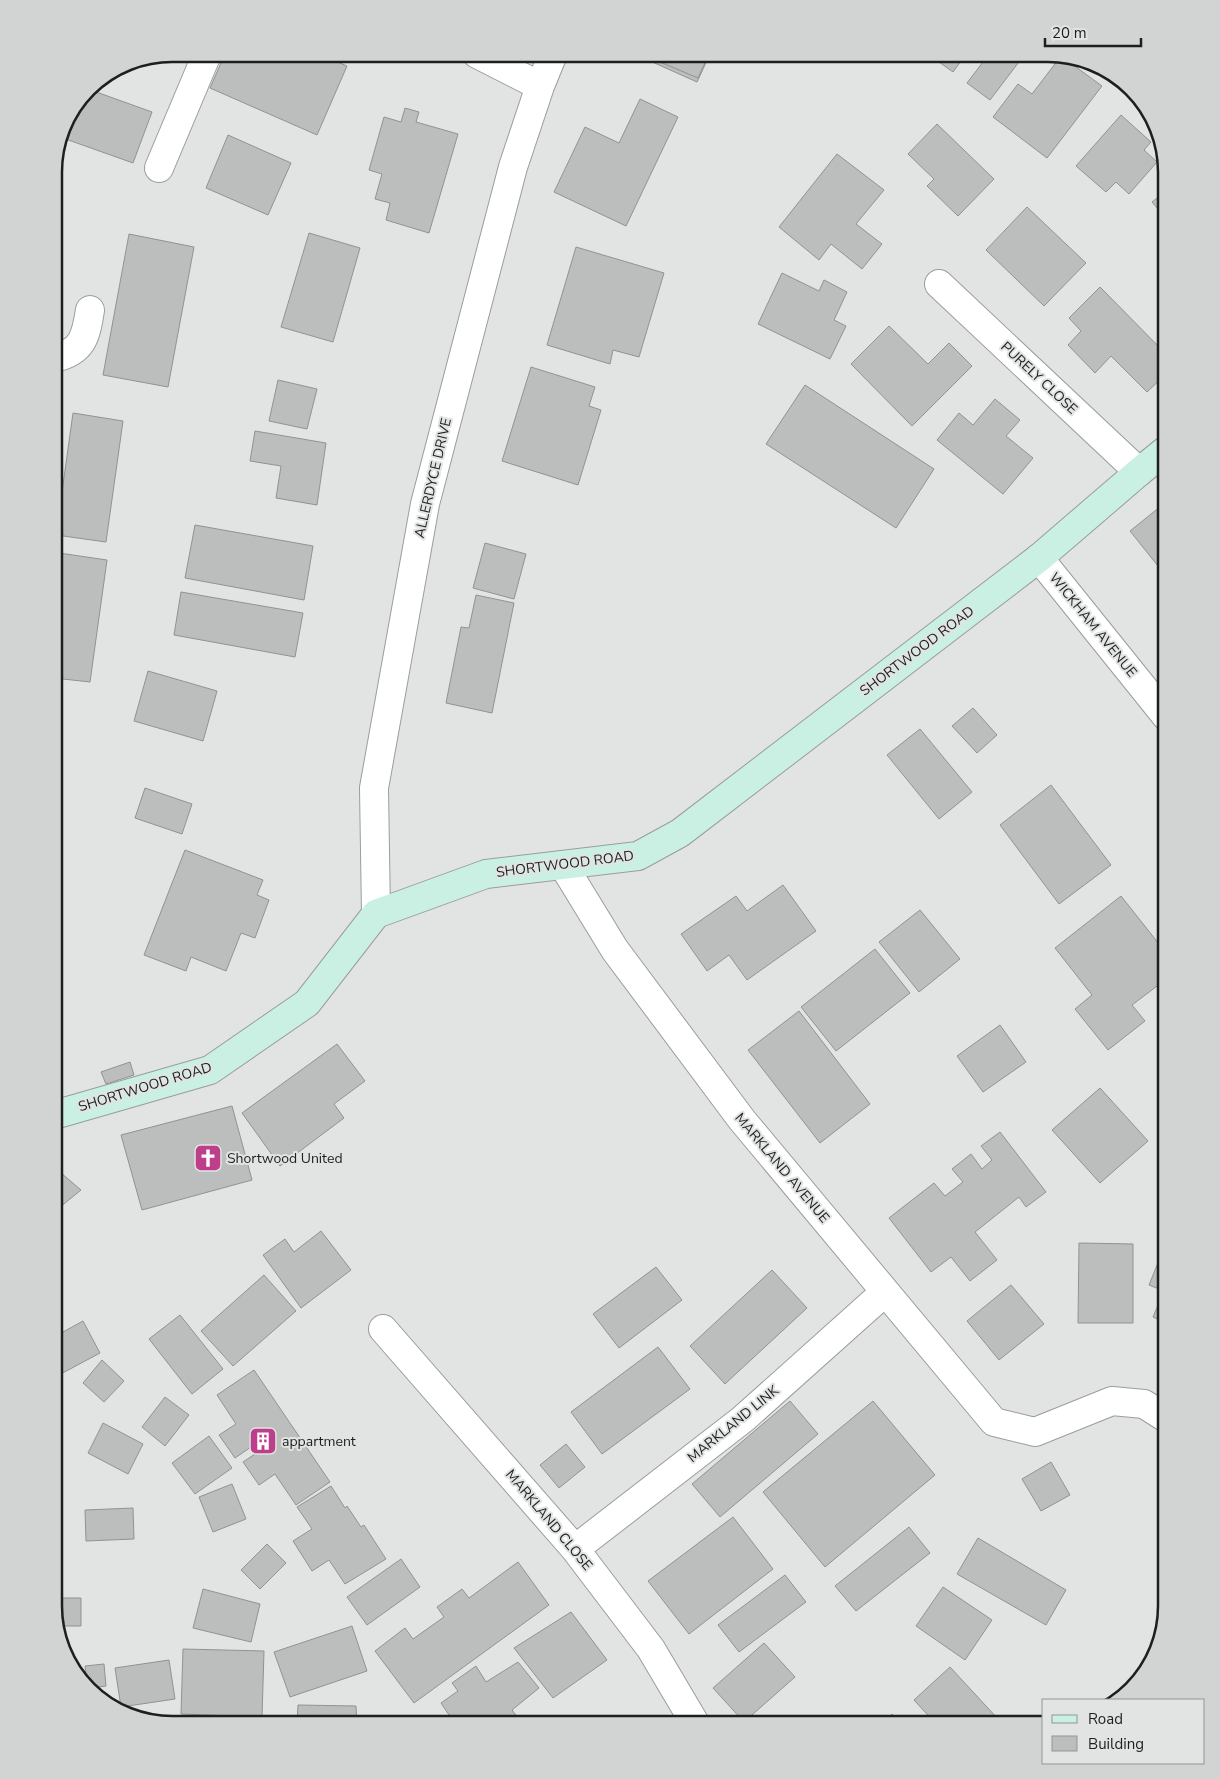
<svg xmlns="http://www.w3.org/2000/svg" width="1220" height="1779" viewBox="0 0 1220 1779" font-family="'Nunito Sans',sans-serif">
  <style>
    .building { fill: #bbbebc; stroke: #909392 }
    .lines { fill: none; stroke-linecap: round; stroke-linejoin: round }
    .minor-casing { stroke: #9a9d9c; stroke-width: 30 }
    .secondary-casing { stroke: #9a9d9c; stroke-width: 30 }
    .minor { stroke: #fff; stroke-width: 28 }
    .secondary { stroke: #c9f0e3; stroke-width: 28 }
    .labels { text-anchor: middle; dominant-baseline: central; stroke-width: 4; stroke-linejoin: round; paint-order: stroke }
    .street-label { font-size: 14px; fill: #1d1f1e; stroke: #e1e4e3 }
    .poi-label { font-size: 14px; fill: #1d1f1e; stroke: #e1e4e3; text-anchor: start }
    .rim { fill: none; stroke: #1d1f1e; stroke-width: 2.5 }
  </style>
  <rect width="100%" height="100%" fill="#e1e4e3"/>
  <path class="building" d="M 225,54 L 319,54 L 347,66 L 317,135 L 210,88 Z
    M 640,54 L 710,54 L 697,82 L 639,56 Z
    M 641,54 L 709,54 L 698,78 Z
    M 934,54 L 966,54 L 953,72 L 932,57 Z
    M 981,54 L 1025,54 L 990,100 L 967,83 L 986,58 Z
    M 1061,56 L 1102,86 L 1047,158 L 993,117 L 1018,84 L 1032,94 Z
    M 88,89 L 152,112 L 133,163 L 60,137 L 63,126 Z
    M 640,99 L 678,117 L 626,226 L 554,192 L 585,127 L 619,143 Z
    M 405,108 L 419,112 L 416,122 L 458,134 L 429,233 L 386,220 L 390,203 L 375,199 L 382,174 L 369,170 L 384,117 L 401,122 Z
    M 1121,115 L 1151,142 L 1144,150 L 1157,162 L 1129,194 L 1116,182 L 1106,192 L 1076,166 Z
    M 937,124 L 994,179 L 958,216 L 927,186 L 934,179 L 908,154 Z
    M 228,135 L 291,163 L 268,215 L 206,188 Z
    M 837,154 L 884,190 L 856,224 L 882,244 L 862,269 L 831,244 L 819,260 L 779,227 Z
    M 1166,191 L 1166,214 L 1164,216 L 1152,202 Z
    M 1027,207 L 1086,263 L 1044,306 L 986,250 Z
    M 309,233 L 360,248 L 333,342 L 281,327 Z
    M 129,234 L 194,247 L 168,387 L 103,375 Z
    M 576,247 L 664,273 L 639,357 L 613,350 L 610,364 L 547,345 Z
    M 1166,250 L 1166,263 L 1160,256 Z
    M 782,273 L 819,291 L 824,280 L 847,292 L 834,320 L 846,326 L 830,359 L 758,324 Z
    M 1100,287 L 1166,354 L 1166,374 L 1147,392 L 1111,356 L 1095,373 L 1068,345 L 1081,331 L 1069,318 Z
    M 889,326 L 928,364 L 949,343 L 972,366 L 912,426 L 851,364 Z
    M 531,367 L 595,387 L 589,406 L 601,410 L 578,485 L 502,461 Z
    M 278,380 L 317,389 L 307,429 L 269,421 Z
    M 805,385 L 934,469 L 896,528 L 766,444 Z
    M 995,399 L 1020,420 L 1006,436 L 1033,458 L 1003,494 L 937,440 L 959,413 L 973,425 Z
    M 73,413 L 123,421 L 106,542 L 56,535 Z
    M 255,431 L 326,443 L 317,505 L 276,498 L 281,466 L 250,461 Z
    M 1166,502 L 1166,576 L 1130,531 Z
    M 195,525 L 313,546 L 304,600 L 185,578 Z
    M 485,543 L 526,554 L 514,599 L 473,588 Z
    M 59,553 L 107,560 L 90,682 L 54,678 L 54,590 Z
    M 181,592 L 303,613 L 295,657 L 174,635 Z
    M 476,595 L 514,603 L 492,713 L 446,703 L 461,627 L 469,628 Z
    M 148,671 L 217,691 L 203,741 L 134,721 Z
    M 973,708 L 997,735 L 977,753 L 952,726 Z
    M 920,729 L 972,792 L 939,819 L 887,755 Z
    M 1051,785 L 1111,865 L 1059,904 L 1000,825 Z
    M 145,788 L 192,804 L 182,834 L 135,818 Z
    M 185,850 L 263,880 L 257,895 L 269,900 L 255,938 L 241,933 L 226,971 L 191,957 L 186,971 L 144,955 Z
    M 783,885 L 816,931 L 747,980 L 729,955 L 707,971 L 681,934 L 736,896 L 747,911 Z
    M 1121,896 L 1159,944 L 1166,938 L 1166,981 L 1165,980 L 1132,1005 L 1145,1021 L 1108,1050 L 1075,1009 L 1092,995 L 1055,948 Z
    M 920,910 L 960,959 L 919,992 L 879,942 Z
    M 875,949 L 910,993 L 836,1051 L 801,1007 Z
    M 799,1011 L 870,1104 L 820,1143 L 748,1050 Z
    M 1000,1025 L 1026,1062 L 983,1092 L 957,1056 Z
    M 337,1044 L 365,1081 L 334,1104 L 344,1118 L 280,1166 L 242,1113 Z
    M 1166,1047 L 1166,1066 L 1157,1054 Z
    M 130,1062 L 134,1075 L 106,1084 L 101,1072 Z
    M 1100,1088 L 1148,1141 L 1100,1183 L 1052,1130 Z
    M 232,1106 L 252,1180 L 142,1210 L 121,1135 Z
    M 1000,1132 L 1046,1192 L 1026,1207 L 1019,1197 L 975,1232 L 997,1260 L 970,1281 L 951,1257 L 931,1272 L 889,1218 L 934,1183 L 945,1196 L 963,1182 L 952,1169 L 971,1154 L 982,1169 L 992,1160 L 981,1146 Z
    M 54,1167 L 81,1190 L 54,1212 Z
    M 321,1231 L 351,1270 L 301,1308 L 263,1255 L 285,1239 L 294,1252 Z
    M 1079,1243 L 1133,1244 L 1133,1323 L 1078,1323 Z
    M 1166,1243 L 1166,1323 L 1153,1317 L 1164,1291 L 1149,1285 Z
    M 656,1267 L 682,1300 L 619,1348 L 593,1314 Z
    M 772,1270 L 807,1308 L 725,1384 L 690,1346 Z
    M 264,1275 L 296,1311 L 233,1366 L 201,1331 Z
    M 1011,1285 L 1044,1324 L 999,1360 L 967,1321 Z
    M 180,1315 L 223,1369 L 192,1394 L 149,1339 Z
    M 83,1321 L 100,1353 L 57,1376 L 54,1370 L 54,1337 Z
    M 658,1347 L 690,1389 L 602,1454 L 571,1412 Z
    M 102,1360 L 124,1381 L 104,1402 L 83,1383 Z
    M 254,1370 L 330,1482 L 296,1505 L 275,1474 L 259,1485 L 243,1462 L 255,1454 L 251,1447 L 235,1458 L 219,1435 L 236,1424 L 217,1395 Z
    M 165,1397 L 189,1415 L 165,1446 L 142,1427 Z
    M 790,1401 L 818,1434 L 720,1517 L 692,1484 Z
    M 873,1401 L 935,1475 L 825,1567 L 763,1492 Z
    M 103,1423 L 143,1444 L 128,1474 L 88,1453 Z
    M 209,1436 L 232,1468 L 195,1494 L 172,1463 Z
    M 566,1444 L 585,1467 L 559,1488 L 540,1465 Z
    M 1051,1462 L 1070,1495 L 1041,1511 L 1022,1479 Z
    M 232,1484 L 246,1519 L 213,1532 L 199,1497 Z
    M 331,1486 L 345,1508 L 347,1506 L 361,1527 L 364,1525 L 386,1559 L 345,1584 L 329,1560 L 312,1571 L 293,1541 L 312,1529 L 297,1507 Z
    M 133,1508 L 134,1539 L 86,1541 L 85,1510 Z
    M 733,1517 L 773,1569 L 689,1634 L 648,1581 Z
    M 909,1527 L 930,1553 L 856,1611 L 835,1586 Z
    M 978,1538 L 1066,1590 L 1046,1625 L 957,1574 Z
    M 267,1544 L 286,1563 L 260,1589 L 241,1570 Z
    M 401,1559 L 420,1587 L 367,1625 L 347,1597 Z
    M 518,1562 L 549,1605 L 414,1703 L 375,1651 L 405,1628 L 413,1639 L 444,1617 L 437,1607 L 462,1589 L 469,1598 Z
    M 785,1575 L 806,1602 L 739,1652 L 718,1625 Z
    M 943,1587 L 992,1620 L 965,1660 L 916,1626 Z
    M 203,1589 L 260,1604 L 251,1642 L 193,1628 Z
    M 54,1598 L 81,1598 L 81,1626 L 59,1626 L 54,1607 Z
    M 571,1612 L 607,1660 L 553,1698 L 514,1648 Z
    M 352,1626 L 367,1671 L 290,1697 L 274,1652 Z
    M 764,1643 L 795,1677 L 744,1722 L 713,1688 Z
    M 183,1649 L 264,1651 L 262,1717 L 181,1714 Z
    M 169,1660 L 175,1699 L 121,1707 L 115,1668 Z
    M 518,1662 L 539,1688 L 512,1710 L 521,1722 L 516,1725 L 439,1725 L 438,1722 L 449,1715 L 441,1703 L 458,1691 L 452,1683 L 476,1666 L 486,1682 Z
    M 104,1664 L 106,1686 L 91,1688 L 87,1684 L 85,1666 Z
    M 950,1667 L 998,1719 L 991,1725 L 937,1725 L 914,1700 Z
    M 298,1705 L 356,1706 L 357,1725 L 297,1725 Z
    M 892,1714 L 903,1725 L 881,1725 Z"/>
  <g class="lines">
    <g class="minor-casing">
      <path id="minor" d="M 477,54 L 540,86
        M 159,168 L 207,54
        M 939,284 L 1139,472
        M 54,358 C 83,352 86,336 90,310
        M 1039,558 L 1166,716
        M 563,865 L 615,950 L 742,1120 L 994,1422 L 1035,1432 L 1112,1401 L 1144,1404 L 1166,1418
        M 376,914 L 374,788 L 425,504 L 513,167 L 540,86 L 553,54
        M 383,1329 L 575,1549 L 651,1649 L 696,1725
        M 575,1549 L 743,1419 L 885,1292"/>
    </g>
    <g class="secondary-casing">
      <path id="secondary" d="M 54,1115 L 210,1070 L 307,1003 L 376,914 L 486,874 L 638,856 L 680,833 L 1039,558 L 1139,472 L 1166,450"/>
    </g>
    <use href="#minor" class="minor"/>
    <use href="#secondary" class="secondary"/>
  </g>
  <defs>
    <g id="church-square" transform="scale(1.4375)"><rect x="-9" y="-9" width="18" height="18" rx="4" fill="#bd3e8b" stroke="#e1e4e3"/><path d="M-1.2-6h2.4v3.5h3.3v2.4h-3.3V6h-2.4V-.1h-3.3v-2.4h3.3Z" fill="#fff"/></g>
    <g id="building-square" transform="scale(1.4375)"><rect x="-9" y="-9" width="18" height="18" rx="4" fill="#bd3e8b" stroke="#e1e4e3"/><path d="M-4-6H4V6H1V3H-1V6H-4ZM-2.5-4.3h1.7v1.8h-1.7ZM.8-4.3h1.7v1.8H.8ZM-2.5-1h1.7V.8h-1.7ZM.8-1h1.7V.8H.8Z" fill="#fff"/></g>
  </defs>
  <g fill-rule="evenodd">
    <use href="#church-square" x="208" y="1158"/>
    <use href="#building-square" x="263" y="1441"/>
  </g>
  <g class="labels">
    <g class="street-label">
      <text transform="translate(1039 378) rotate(43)">PURELY CLOSE</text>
      <text transform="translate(433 478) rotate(-77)">ALLERDYCE DRIVE</text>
      <text transform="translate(1093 625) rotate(51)">WICKHAM AVENUE</text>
      <text transform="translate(917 651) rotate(-37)">SHORTWOOD ROAD</text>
      <text transform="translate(565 864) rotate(-7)">SHORTWOOD ROAD</text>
      <text transform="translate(145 1087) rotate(-17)">SHORTWOOD ROAD</text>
      <text transform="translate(782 1168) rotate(50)">MARKLAND AVENUE</text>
      <text transform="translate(733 1424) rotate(-39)">MARKLAND LINK</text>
      <text transform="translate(549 1520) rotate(50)">MARKLAND CLOSE</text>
    </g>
    <g class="poi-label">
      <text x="227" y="1158">Shortwood United</text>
      <text x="282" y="1441">appartment</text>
    </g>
  </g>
  <path d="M0 0H1220V1779H0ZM172 62H1048A110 110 0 0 1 1158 172V1606A110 110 0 0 1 1048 1716H172A110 110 0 0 1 62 1606V172A110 110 0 0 1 172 62Z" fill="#d1d4d3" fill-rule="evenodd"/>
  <path class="rim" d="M172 62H1048A110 110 0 0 1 1158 172V1606A110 110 0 0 1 1048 1716H172A110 110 0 0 1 62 1606V172A110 110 0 0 1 172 62Z"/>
  <rect x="1042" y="1699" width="162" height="65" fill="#e1e4e3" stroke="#939594"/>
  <rect x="1052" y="1715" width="25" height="8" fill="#c9f0e3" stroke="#939594"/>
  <text x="1088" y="1724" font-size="15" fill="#1d1f1e">Road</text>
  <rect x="1052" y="1736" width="25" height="15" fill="#bbbebc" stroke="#939594"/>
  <text x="1088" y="1749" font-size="15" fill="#1d1f1e">Building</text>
  <path d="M1045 38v8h96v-8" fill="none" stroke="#1d1f1e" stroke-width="2.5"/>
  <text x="1052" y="38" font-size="15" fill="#1d1f1e" stroke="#e1e4e3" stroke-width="4" paint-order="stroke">20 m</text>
</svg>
